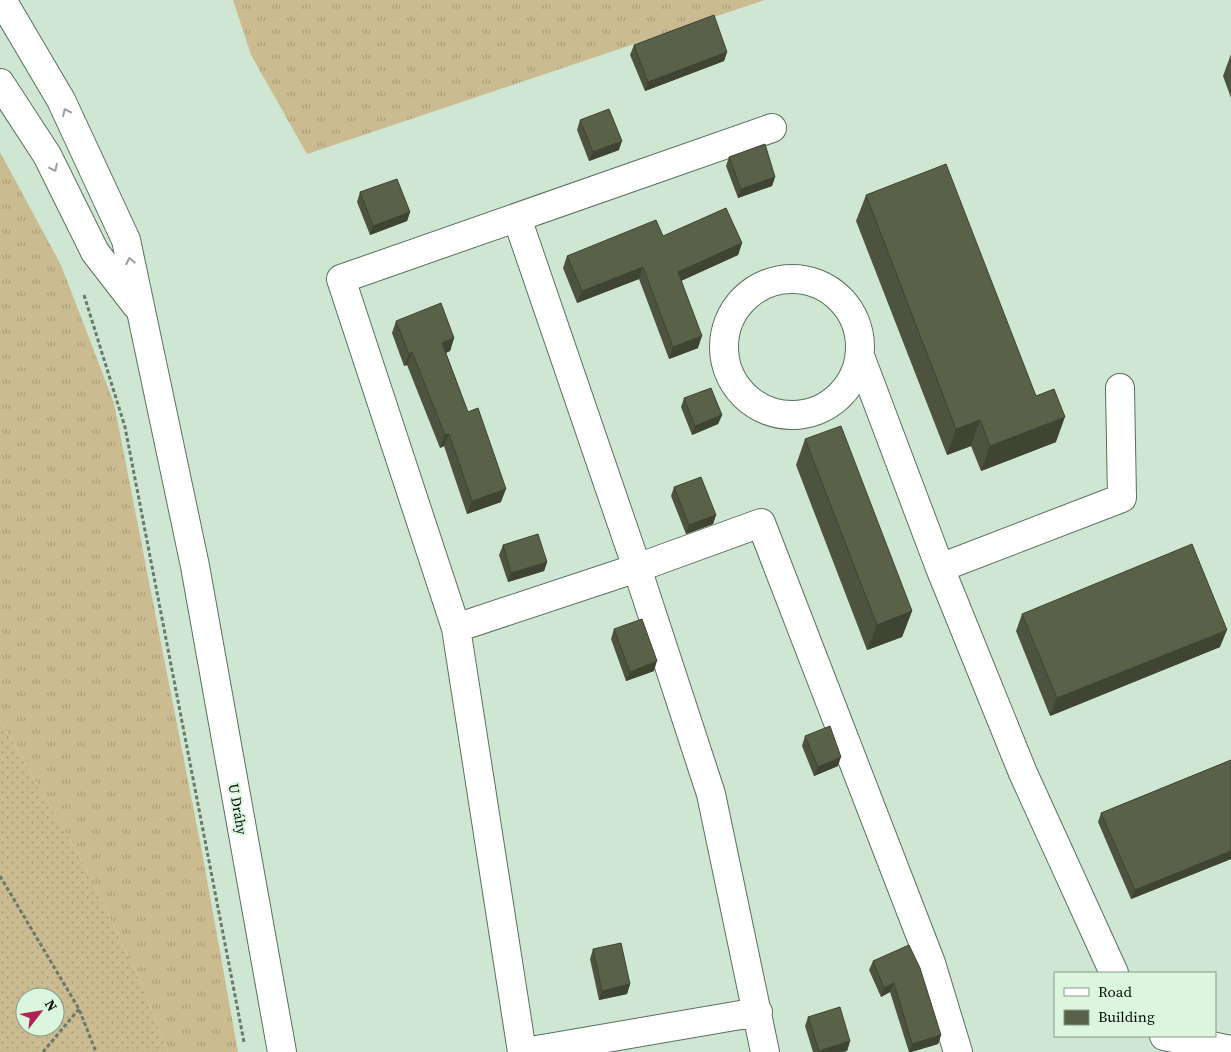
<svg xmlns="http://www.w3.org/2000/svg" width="1231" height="1052" viewBox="0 0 1231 1052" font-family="'Source Serif 4',serif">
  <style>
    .grass { fill: url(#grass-tufts) }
    .garden { fill: url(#garden-dots); fill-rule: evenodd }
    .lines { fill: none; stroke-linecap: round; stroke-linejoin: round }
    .minor-casing { stroke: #5a705e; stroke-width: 30 }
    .path { stroke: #6a796c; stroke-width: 3; stroke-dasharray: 4 2.5; stroke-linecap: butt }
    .minor { stroke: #fff; stroke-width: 28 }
    .wall { fill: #4d533f }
    .shaded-wall { fill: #3f4433 }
    .building { fill: #5a6149; stroke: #3f4433 }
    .oneway { stroke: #9b9f9c }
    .labels { text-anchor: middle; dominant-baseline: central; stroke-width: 4.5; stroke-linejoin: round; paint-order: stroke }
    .street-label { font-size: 14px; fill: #060e07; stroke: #dcf5df }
  </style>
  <defs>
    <pattern id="grass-tufts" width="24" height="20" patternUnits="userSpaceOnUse" patternTransform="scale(1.25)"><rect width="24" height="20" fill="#cabc90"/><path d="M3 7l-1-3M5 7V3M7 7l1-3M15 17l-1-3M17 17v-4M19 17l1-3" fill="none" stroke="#aca07b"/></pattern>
    <pattern id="garden-dots" width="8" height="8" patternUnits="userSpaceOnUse" patternTransform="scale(1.25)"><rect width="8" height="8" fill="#cabc90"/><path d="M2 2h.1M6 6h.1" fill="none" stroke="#aca07b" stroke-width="1.8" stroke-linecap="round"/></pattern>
  </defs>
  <rect width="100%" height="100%" fill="#cfe7d2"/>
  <path class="grass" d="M 233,0 L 765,0 L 307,154 L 251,55 Z
    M 0,152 L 61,265 L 114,403 L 202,852 L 238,1052 L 168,1052 L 138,976 L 82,861 L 0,720 Z"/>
  <path class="garden" d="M 0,720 L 82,861 L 138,976 L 168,1052 L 0,1052 ZM 25,997 L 55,997 L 55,1027 L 25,1027 Z"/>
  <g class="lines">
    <g class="minor-casing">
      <path id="minor" d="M 2,0 L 61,100 L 126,240 L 195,566 L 282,1052
        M 0,83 L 47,155 L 95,252 L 136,305
        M 517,218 L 637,568 L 711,794 L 765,1052
        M724 347a68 68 0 1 1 136 0a68 68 0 1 1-136 0Z
        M 860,356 L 940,568 L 1023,773 L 1114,973
        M 940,568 L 1122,498 L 1120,388
        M 456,628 L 637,568 L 761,523 L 931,963 L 958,1052
        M 1164,1036 L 1231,1050
        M 522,1052 L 456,628 L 341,279 L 772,128
        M 525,1052 L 758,1012"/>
    </g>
    <path class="path" d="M 84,295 L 125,427 L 244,1042
      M 0,876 L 79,1009 L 96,1052
      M 43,1052 L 79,1009"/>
    <use href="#minor" class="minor"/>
  </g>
  <path class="wall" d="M 634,45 L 727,52 L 724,61 L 645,91 L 630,55 Z
    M 1231,54 L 1231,98 L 1223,76 Z
    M 580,120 L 619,150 L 589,161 L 577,130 Z
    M 729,157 L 775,177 L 772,186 L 738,198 L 726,166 Z
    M 360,192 L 410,212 L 407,221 L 370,235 L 357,202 Z
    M 866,195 L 1036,396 L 1056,442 L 981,471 L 971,446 L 947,455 L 856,221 Z
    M 663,236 L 742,243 L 738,255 L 681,281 L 698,348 L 669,359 L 639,279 L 577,303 L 563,268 L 567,256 Z
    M 396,321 L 454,338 L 450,351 L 446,353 L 501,502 L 467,514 L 444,446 L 440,448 L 407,365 L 404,366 L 392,333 Z
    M 684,398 L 722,415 L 718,424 L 692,435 L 681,407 Z
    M 805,439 L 912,611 L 902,637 L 867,650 L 796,465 Z
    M 674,487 L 716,515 L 713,524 L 686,534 L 671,496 Z
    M 503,545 L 547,562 L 544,571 L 508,582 L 499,555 Z
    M 1022,614 L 1220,647 L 1050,716 L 1016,631 Z
    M 614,629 L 654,671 L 626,681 L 611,639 Z
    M 805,736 L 838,766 L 814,776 L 802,746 Z
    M 1231,760 L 1231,859 L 1131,899 L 1098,822 L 1101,813 Z
    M 593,949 L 630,984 L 627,994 L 599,1000 L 590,959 Z
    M 873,961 L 941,1035 L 938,1044 L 911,1052 L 909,1052 L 890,992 L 881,997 L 869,970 Z
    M 808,1017 L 850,1041 L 847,1051 L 842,1052 L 813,1052 L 805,1026 Z"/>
  <path class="shaded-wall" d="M 727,52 L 724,61 L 645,91 L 648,82 Z
    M 622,141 L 619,150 L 589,161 L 593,152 Z
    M 775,177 L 772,186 L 738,198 L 741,189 Z
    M 410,212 L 407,221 L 370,235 L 373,226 Z
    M 742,243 L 738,255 L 674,284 L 678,272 Z
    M 643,267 L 639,279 L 577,303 L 582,291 Z
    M 702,336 L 698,348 L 669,359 L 673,347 Z
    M 454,338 L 450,351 L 437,356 L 442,343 Z
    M 412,352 L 407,365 L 404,366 L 409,354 Z
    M 722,415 L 718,424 L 692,435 L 695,426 Z
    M 1065,417 L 1056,442 L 981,471 L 990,446 Z
    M 980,420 L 971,446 L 947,455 L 956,429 Z
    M 449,434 L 444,446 L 440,448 L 445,435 Z
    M 506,489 L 501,502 L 467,514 L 472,501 Z
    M 716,515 L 713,524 L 686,534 L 689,525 Z
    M 547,562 L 544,571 L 508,582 L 511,573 Z
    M 912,611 L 902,637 L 867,650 L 877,625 Z
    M 1227,630 L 1220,647 L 1050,716 L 1057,698 Z
    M 657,661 L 654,671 L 626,681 L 630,672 Z
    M 841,757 L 838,766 L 814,776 L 818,767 Z
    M 1231,851 L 1231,859 L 1131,899 L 1135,890 Z
    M 894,983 L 890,992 L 881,997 L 884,988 Z
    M 630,984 L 627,994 L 599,1000 L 602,991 Z
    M 941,1035 L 938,1044 L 911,1052 L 909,1052 L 912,1044 Z
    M 850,1041 L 847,1051 L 842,1052 L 818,1052 L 819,1051 Z"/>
  <path class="building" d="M 714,15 L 727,52 L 648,82 L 634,45 Z
    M 609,109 L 622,141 L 593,152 L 580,120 Z
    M 765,144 L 775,177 L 741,189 L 729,157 Z
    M 946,164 L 1036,396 L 1054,389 L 1065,417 L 990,446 L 980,420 L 956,429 L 866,195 Z
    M 397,179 L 410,212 L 373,226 L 360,192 Z
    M 726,208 L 742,243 L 678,272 L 702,336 L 673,347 L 643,267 L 582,291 L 567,256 L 656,220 L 663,236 Z
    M 441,303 L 454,338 L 442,343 L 468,412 L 478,408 L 506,489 L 472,501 L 449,434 L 445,435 L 412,352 L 409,354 L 396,321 Z
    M 711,388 L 722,415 L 695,426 L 684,398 Z
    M 841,426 L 912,611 L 877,625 L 805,439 Z
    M 701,477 L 716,515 L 689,525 L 674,487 Z
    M 538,534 L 547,562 L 511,573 L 503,545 Z
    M 1192,544 L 1227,630 L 1057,698 L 1022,614 Z
    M 642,619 L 657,661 L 630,672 L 614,629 Z
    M 830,726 L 841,757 L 818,767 L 805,736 Z
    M 1231,760 L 1231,851 L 1135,890 L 1101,813 Z
    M 621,943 L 630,984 L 602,991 L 593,949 Z
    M 909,945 L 920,968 L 941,1035 L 912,1044 L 894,983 L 884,988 L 873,961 Z
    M 840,1007 L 850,1041 L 819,1051 L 808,1017 Z"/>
  <defs><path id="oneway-chevron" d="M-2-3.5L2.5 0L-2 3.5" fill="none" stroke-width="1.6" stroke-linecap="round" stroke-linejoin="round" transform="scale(1.25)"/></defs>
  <g class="oneway">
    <use href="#oneway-chevron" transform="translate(66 112) rotate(-115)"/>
    <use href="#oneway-chevron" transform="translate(54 168) rotate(64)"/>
    <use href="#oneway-chevron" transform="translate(130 261) rotate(-101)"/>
  </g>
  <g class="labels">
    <g class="street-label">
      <text transform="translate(238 809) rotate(80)">U Dráhy</text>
    </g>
  </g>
  <rect x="1054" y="972" width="162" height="65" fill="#dcf5df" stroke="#869989"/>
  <rect x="1064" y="988" width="25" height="8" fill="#ffffff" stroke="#869989"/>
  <text x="1098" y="997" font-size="15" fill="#060e07">Road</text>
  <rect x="1064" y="1010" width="25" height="15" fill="#5a6149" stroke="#869989"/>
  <text x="1098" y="1022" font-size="15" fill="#060e07">Building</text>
  <g transform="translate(40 1012) rotate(59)"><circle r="24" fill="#dcf5df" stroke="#869989"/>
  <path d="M0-4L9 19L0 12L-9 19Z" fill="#b02155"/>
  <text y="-8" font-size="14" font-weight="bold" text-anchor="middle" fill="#060e07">N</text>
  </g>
</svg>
